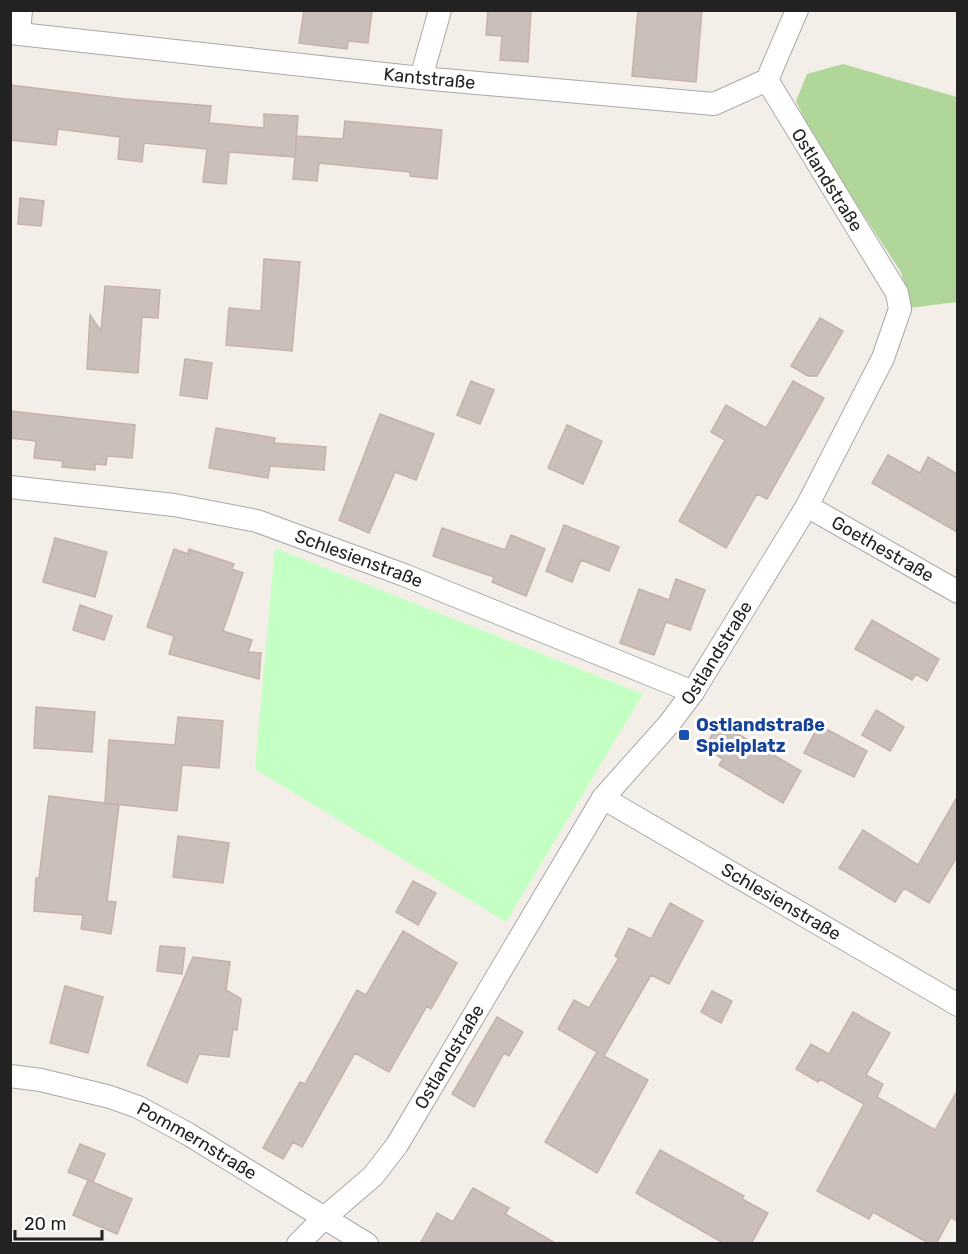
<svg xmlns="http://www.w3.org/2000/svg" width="968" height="1254" viewBox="0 0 968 1254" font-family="Rubik,sans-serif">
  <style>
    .forest { fill: #b1d699 }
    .park { fill: #c4ffc3 }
    .building { fill: #cbbfba; stroke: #c6b2a8; stroke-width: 1.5 }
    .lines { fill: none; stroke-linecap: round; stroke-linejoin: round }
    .minor-casing { stroke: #a9a9a9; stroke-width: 24 }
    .minor { stroke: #fff; stroke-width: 22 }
    .transit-dot { fill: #1a4fb4; stroke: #fff; stroke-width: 2 }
    .labels { text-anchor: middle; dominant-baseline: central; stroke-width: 6; stroke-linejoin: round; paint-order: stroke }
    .street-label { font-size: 18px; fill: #222; stroke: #fff }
    .transit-label { font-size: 18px; font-weight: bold; fill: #164399; stroke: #fff; text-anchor: start }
  </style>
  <rect width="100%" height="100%" fill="#f3eee8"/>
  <path class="forest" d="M 843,64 L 957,97 L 957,302 L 909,308 L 901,272 L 814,139 L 796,101 L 807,74 Z"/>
  <path class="park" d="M 275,548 L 643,694 L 506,922 L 255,769 Z"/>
  <path class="building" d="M 304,10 L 372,10 L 368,43 L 348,41 L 347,49 L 299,43 Z
    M 488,10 L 531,10 L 528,62 L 500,60 L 502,36 L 486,35 Z
    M 638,10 L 702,10 L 696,82 L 632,76 Z
    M 10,85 L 125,99 L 211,106 L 209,123 L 264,128 L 264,114 L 298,116 L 295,156 L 297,136 L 343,139 L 345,121 L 442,130 L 437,179 L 410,176 L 410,172 L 319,163 L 317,181 L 293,179 L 295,157 L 229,152 L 226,184 L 203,182 L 207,149 L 144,143 L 142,162 L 118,159 L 120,137 L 58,129 L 56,145 L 10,140 Z
    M 20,198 L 44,201 L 41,226 L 18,224 Z
    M 264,259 L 300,262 L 292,351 L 226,345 L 229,308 L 261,311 Z
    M 105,286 L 160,290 L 158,318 L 142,317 L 138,373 L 87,369 L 90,315 L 101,331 Z
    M 820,318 L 843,331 L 817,376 L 808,376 L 791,366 Z
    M 185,359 L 212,363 L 207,399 L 180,395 Z
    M 471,381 L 494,390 L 480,424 L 457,415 Z
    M 793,381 L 824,398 L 767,499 L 757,494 L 726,548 L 679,521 L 725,440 L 711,432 L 726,405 L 766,428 Z
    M 10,411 L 135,425 L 132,458 L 107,456 L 106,465 L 95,464 L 95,470 L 62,467 L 63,461 L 34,458 L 36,441 L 10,438 Z
    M 380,414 L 434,434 L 416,480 L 395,472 L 369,533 L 339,520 Z
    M 567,425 L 602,441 L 583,484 L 548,468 Z
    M 216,428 L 275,438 L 274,443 L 326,447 L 324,470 L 270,466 L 268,478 L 209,468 Z
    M 888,455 L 920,473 L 928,457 L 957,474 L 957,532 L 872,483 Z
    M 564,525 L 619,547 L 609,571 L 581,560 L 572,582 L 546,571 Z
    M 442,528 L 505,550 L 511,535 L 545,549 L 526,596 L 492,582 L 494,577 L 433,556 Z
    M 55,538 L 107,552 L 95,597 L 43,582 Z
    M 174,549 L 188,554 L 189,549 L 234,564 L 232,569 L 243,573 L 223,631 L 252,640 L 248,652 L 261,653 L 259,679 L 169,654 L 174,636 L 147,627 Z
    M 676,579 L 705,590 L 690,630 L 666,622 L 654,655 L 620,643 L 639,589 L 669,600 Z
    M 80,605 L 112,616 L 104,640 L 73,630 Z
    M 872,620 L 939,659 L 927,681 L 916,674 L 912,680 L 855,649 Z
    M 36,707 L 95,712 L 92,752 L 34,748 Z
    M 876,710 L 904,727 L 890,751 L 862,735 Z
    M 178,717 L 223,721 L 219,768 L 182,765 L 177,811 L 105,803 L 109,740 L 175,745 Z
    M 719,723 L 801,771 L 783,803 L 719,765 L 723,759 L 704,748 Z
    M 819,725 L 867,751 L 854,777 L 804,753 Z
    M 49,796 L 119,805 L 107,901 L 116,902 L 111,934 L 81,929 L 83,915 L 34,911 L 36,878 L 39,878 Z
    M 957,797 L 957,857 L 929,903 L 904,888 L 895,902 L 839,868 L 863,830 L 918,865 Z
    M 178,836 L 229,843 L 223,883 L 173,877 Z
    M 413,881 L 436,893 L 418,925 L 396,912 Z
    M 670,903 L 703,921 L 669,984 L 651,975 L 604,1056 L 648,1080 L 597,1173 L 545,1142 L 597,1052 L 558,1029 L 574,1000 L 589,1008 L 619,958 L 615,956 L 629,928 L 651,939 Z
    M 403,931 L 457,963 L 431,1009 L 427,1006 L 389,1072 L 355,1053 L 302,1147 L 293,1142 L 283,1159 L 263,1148 L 300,1082 L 305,1084 L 357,990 L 366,995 Z
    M 160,946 L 185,948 L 182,974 L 157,971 Z
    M 193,957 L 230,962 L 226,990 L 241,999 L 237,1030 L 233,1029 L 229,1057 L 199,1054 L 187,1083 L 147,1065 Z
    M 65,986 L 103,997 L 88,1053 L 50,1043 Z
    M 712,991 L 732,1001 L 721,1023 L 701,1012 Z
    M 853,1012 L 890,1033 L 866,1075 L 883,1084 L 877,1097 L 935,1130 L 957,1091 L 957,1221 L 951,1217 L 936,1244 L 930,1244 L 873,1212 L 869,1219 L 817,1191 L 864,1104 L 820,1079 L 818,1082 L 796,1069 L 811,1044 L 829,1054 Z
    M 497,1017 L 523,1032 L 509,1056 L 504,1053 L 474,1107 L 452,1094 Z
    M 80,1144 L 105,1154 L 93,1182 L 68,1172 Z
    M 660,1150 L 744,1196 L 742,1199 L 768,1213 L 751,1244 L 725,1244 L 636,1193 Z
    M 88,1180 L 132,1199 L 117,1234 L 73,1215 Z
    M 473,1188 L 509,1208 L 505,1214 L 557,1244 L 420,1244 L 437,1213 L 453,1222 Z"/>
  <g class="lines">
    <g class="minor-casing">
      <g id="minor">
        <path id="s1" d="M 10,33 L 421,78 L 714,104 L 767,80 L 797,10"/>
        <path d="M 19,34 L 21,10"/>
        <path d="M 421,78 L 440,10"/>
        <path id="s2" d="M 10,487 L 174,505 L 257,521 L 404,575 L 693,692"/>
        <path id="s3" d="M 807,506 L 958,592"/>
        <path id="s4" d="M 603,798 L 958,1005"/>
        <path id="s5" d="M 10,1076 L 41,1080 L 110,1097 L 138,1107 L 188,1134 L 367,1244"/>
        <path id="s6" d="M 298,1244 L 324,1218 L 373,1176 L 397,1145 L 603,798 L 669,724 L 693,692 L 807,506 L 883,358 L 900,309 L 897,293 L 767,80"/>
      </g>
    </g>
    <use href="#minor" class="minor"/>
  </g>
  <rect class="transit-dot" x="678" y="729" width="12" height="12" rx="3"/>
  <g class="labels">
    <g class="street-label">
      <text stroke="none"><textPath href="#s1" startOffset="422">Kantstraße</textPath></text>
      <text transform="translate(827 180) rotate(58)">Ostlandstraße</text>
      <text stroke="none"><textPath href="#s3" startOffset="87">Goethestraße</textPath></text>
      <text stroke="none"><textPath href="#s2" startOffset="358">Schlesienstraße</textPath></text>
      <text stroke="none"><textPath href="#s6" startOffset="729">Ostlandstraße</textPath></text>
      <text stroke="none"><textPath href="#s4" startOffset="206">Schlesienstraße</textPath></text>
      <text stroke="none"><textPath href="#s6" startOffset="243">Ostlandstraße</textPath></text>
      <text stroke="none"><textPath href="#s5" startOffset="200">Pommernstraße</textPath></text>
    </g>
    <g class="transit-label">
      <text x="696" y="725">Ostlandstraße<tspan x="696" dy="21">Spielplatz</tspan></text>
    </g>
  </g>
  <rect width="968" height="1254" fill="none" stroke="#222222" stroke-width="24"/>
  <path d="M15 1230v9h87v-9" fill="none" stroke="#222222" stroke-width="3"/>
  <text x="24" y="1230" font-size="18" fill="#222222" stroke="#ffffff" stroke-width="4.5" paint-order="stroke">20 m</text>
</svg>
